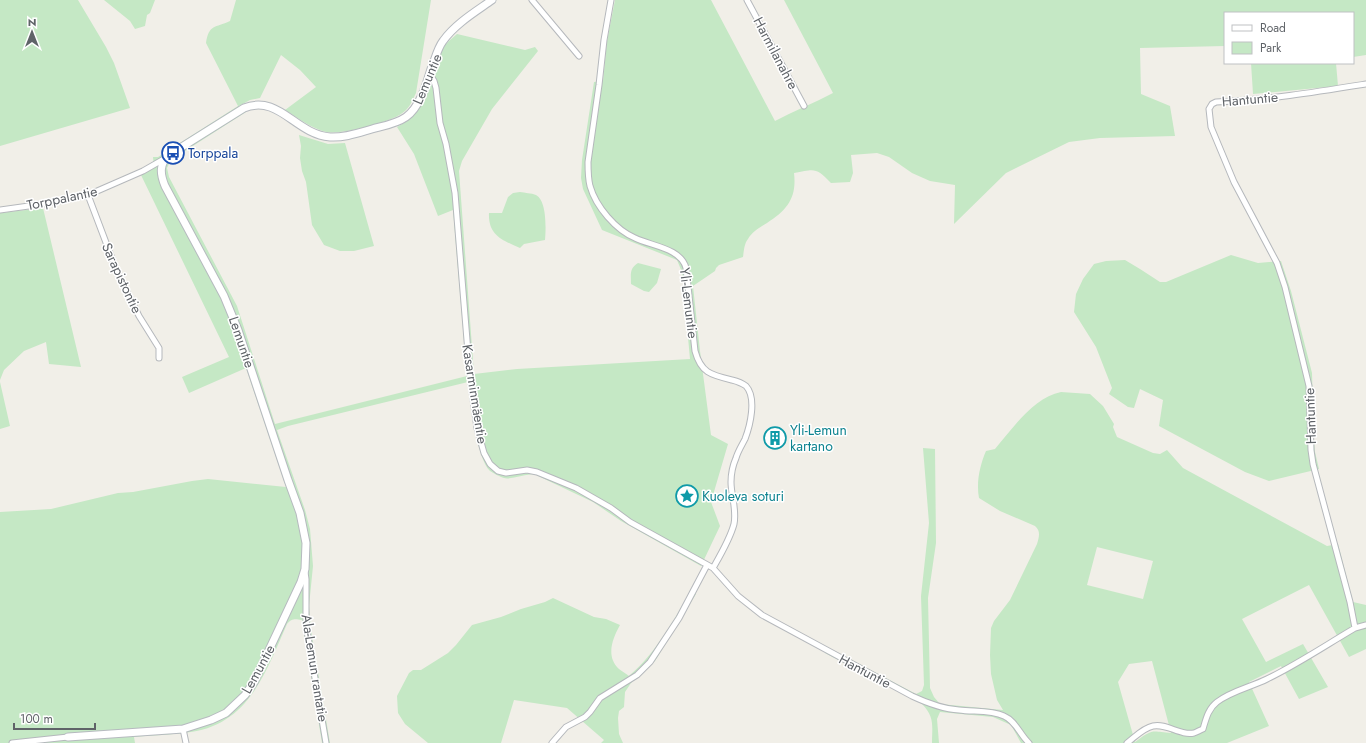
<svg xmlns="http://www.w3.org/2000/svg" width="1366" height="743" viewBox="0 0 1366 743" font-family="Jost,sans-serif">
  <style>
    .green { fill: #c5e8c5; fill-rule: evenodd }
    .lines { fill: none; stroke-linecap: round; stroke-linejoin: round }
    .street-casing { stroke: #b5b8bc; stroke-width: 7 }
    .secondary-casing { stroke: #b6babf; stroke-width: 9 }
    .street { stroke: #fff; stroke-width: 5 }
    .secondary { stroke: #fff; stroke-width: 7 }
    .labels { text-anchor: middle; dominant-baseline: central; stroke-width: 3; stroke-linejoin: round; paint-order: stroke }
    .street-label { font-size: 14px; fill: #5f6368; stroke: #fff }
    .transit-label { font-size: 14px; fill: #164399; stroke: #fff; text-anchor: start }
    .culture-label { font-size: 14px; fill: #0d838f; stroke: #fff; text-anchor: start }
  </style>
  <rect width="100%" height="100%" fill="#f1efe8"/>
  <path class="green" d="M 0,0 L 78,0 L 106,47 L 114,63 L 130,108 L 0,146 Z
    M 104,0 L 155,0 L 150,13 L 147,15 L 145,26 L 135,29 L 130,21 Z
    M 236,0 L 431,0 L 416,93 C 413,99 410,107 405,111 C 394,122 341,135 326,132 C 311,128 298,118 285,110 L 316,87 L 300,70 L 281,55 L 260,98 L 250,100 L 239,106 L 246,112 L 171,160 L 167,168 L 169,177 L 237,306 L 275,424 L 467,376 L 453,210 L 438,216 L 414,154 L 397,127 C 432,110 427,74 445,45 C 448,41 453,38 457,34 L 525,50 L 535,47 L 538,51 L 492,109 L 462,161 L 459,171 L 474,374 L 517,369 L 690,359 L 682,272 L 677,260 L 602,230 L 583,189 L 581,178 L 582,160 L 594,82 L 603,81 L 607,41 L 615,0 L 711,0 L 775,121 C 794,111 814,103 833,93 L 784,0 L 1366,0 L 1366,55 L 1353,57 L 1353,13 L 1225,13 L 1225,46 L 1140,48 L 1141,94 L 1170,106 L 1175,136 L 1100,138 L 1069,142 L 1006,173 L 954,224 L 955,185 L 930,181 L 912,173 L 889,157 L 877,153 L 851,155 L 853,173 L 850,182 L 831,183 C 816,167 815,169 794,173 C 797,198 787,210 767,223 C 760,227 752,232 748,239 C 744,244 744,251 743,257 L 719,265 L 716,268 L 715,271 L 693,286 L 700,351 L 711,435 L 728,444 L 711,502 L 720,526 L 701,566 L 621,521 L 593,502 L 534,474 C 526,474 510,480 504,478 C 500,477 493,473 490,471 C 477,459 470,401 468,382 L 288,426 L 277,430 L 305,510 L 310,529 L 313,566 L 309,606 L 311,630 L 330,743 L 322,743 L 302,620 C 295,619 292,618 287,624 C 266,671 250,723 191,732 C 172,735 153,735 134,737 L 135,743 L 0,743 L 0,512 L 51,509 L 118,493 L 133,492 L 192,481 L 208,479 L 286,487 L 246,368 L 189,393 L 182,377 L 229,357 L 141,175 L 154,168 L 153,157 L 158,157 L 238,106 L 206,43 C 209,24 215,28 230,21 Z
    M 1251,63 L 1336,63 L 1338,86 L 1253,94 Z
    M 299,135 L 328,144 L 345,143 L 374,246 L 354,251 L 340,251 L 324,245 L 312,225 L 306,182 L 302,171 L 300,158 L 301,146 Z
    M 520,192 C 525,193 531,193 536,195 C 547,201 546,229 545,240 L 524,244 L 520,248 C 502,240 488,235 489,213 L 502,213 L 508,197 L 513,193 Z
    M 43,208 L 81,367 L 49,364 L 46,342 L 24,351 L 4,370 L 0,380 L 0,213 Z
    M 1231,255 L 1258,263 L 1281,261 L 1291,291 L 1312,373 L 1314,440 L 1315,452 L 1319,469 L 1269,481 L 1245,472 L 1159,426 L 1163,400 L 1140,389 L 1134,408 L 1128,407 L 1109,394 L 1112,388 L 1096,347 L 1074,312 L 1076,294 L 1083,279 L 1094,264 L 1106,261 L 1125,260 L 1140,269 L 1160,282 L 1166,282 Z
    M 638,263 L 661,269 L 657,283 L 649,292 L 644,291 L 631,284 C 631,274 629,269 638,263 Z
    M 0,382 L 10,426 L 0,429 Z
    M 1061,392 L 1090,394 L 1103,406 L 1114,424 L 1113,427 L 1117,437 L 1153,453 L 1160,454 L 1167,450 L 1183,468 L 1327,546 L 1338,544 L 1353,602 L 1366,605 L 1366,649 L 1349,657 L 1309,585 L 1242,619 L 1266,662 L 1303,644 L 1328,687 L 1299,699 L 1281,666 L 1249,682 L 1269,726 L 1227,743 L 1021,743 L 1011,725 L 993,717 L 940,712 L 937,719 L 939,743 L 932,743 C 932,726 935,717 922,704 L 825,653 L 827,647 L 916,694 L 922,691 L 924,685 L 921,596 L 929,523 L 923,448 L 935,449 L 936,543 L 928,598 L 930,688 L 934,697 L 940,704 L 1003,710 L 997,700 L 991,674 L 990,655 L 991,628 L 994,621 L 1010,600 L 1037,544 C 1039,537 1041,531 1035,526 L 1000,511 L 979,498 C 976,482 980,465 986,451 L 995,449 C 1012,429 1034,397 1061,392 ZM 1097,547 L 1153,561 L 1143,599 L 1087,585 ZM 1152,661 L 1171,733 C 1150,731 1153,729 1135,742 L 1118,682 L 1129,664 Z
    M 691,591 L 696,594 L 655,661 L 631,683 L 625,692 L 624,707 L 619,711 L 618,718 L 619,734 L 623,743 L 601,743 L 604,740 L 567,708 L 514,700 L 501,743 L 428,743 L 405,724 L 398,713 L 397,696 L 409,673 L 413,670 L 421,670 L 448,653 L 456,645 L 472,625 L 501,617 L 521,609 L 545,602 L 553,598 L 594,617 L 606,619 L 620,625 C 613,638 605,656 619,669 C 622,671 626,674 629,676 C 656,653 673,621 691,591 Z"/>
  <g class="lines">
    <g class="street-casing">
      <path id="street" d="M 532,0 L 579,56
        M 611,0 L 604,40 L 599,85 L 588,162 C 588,171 588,178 590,186 C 596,207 616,230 635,238 C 651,246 681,248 686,268 L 695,351 C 701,373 711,375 732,380 C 736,381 742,383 746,386 C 757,398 750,426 745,439 C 742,445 738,451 736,458 C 733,465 731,474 731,482 C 731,496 737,509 734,524 C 730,539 721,554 713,568
        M 747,0 L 804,106
        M 430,75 L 434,81 L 436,88 L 440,123 L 446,144 L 455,193 L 470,377 L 477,428 L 484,453 L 490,464 L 498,471 L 506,473 L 527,470 L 537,472 L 576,488 L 611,508 L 630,522 L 713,568 L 738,596 L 762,615 L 912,696 C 927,703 942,709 959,710 C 973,712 991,710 1004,716 C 1016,721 1020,735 1029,743
        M 88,195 L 116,269 L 139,316 L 159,348 L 159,358
        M 0,210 L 43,204 L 88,195 L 143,171 L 164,159
        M 305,572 L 306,579 L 306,617 L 307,631 L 326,743
        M 1355,628 L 1366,625
        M 183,729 L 186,743
        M 12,743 L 68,737
        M 552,743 L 566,727 L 585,717 L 590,712 L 600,698 L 637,675 L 650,662 L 679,618 L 707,565
        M 1127,743 C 1135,737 1143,728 1153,726 C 1167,723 1180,736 1194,733 C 1197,732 1200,730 1203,729 C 1206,719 1208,709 1217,702 C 1231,691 1251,687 1267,679 C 1298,664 1326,645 1355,628 L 1350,602 L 1313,464 L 1311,450 L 1309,386 L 1285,287 L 1277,263 L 1234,182 L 1211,127 L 1209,109 L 1212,104 L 1216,102 C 1267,100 1316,92 1366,84"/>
    </g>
    <g class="secondary-casing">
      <path id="secondary" d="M 68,737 L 183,729 L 211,720 L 226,713 L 245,695 L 254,682 L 301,582 L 305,569 L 306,543 L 300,513 L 288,480 L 238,330 L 224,296 L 165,186 C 160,174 159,164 169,155 L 244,108 C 279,94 295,134 330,137 C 344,138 358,133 372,129 C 383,126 396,124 406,117 C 420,107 426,85 431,69 C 435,60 437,49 443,41 C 455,24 475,12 492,0"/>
    </g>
    <use href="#street" class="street"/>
    <use href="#secondary" class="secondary"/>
  </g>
  <defs>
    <g id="bus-ring" transform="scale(1.15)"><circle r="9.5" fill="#fff" stroke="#1a4fb4" stroke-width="1.5"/><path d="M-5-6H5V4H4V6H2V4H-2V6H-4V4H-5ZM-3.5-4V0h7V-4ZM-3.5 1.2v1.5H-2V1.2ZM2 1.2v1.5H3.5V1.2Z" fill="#1a4fb4"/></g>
    <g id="building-ring" transform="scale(1.15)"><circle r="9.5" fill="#fff" stroke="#0f9aa8" stroke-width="1.5"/><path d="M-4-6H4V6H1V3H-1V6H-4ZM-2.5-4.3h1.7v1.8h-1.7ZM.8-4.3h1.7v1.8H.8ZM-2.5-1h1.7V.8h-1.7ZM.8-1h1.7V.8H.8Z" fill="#0f9aa8"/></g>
    <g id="sight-ring" transform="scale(1.15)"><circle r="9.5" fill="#fff" stroke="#0f9aa8" stroke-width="1.5"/><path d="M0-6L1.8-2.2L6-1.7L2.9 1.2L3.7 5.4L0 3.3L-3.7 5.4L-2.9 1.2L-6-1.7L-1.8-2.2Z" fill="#0f9aa8"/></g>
  </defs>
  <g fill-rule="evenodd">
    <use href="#bus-ring" x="173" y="153"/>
    <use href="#building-ring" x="775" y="438"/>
    <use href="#sight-ring" x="687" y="496"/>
  </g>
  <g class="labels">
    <g class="street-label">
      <text transform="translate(776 53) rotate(62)">Harmilanahre</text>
      <text transform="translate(427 79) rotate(-67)">Lemuntie</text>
      <text transform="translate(1250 99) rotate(-5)">Hantuntie</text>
      <text transform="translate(62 198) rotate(-12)">Torppalantie</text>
      <text transform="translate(122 278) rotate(65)">Sarapistontie</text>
      <text transform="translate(689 303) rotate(83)">Yli-Lemuntie</text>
      <text transform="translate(242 342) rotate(71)">Lemuntie</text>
      <text transform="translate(475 394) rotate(81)">Kasarminmäentie</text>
      <text transform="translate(1310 416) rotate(-92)">Hantuntie</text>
      <text transform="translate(315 668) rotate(81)">Ala-Lemun rantatie</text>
      <text transform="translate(258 669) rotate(-61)">Lemuntie</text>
      <text transform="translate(865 671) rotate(28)">Hantuntie</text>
    </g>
    <g class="transit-label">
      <text x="188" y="153">Torppala</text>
    </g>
    <g class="culture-label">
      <text x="790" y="430">Yli-Lemun<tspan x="790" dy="16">kartano</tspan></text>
      <text x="702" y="496">Kuoleva soturi</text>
    </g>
  </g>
  <rect x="1224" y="12" width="130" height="52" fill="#ffffff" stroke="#bfc1c3"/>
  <rect x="1232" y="25" width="20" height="6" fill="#ffffff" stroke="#bfc1c3"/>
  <text x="1260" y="32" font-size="12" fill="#5f6368">Road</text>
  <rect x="1232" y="42" width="20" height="12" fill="#c5e8c5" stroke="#bfc1c3"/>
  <text x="1260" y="52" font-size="12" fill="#5f6368">Park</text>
  <g transform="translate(32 32)" stroke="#ffffff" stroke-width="3" paint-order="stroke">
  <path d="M0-3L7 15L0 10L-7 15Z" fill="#5f6368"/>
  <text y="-6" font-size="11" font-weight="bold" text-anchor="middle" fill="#5f6368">N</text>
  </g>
  <path d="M14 723v6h81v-6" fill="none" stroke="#5f6368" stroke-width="2"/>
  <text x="20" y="723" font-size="12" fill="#5f6368" stroke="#ffffff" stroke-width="3" paint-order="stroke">100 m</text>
</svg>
